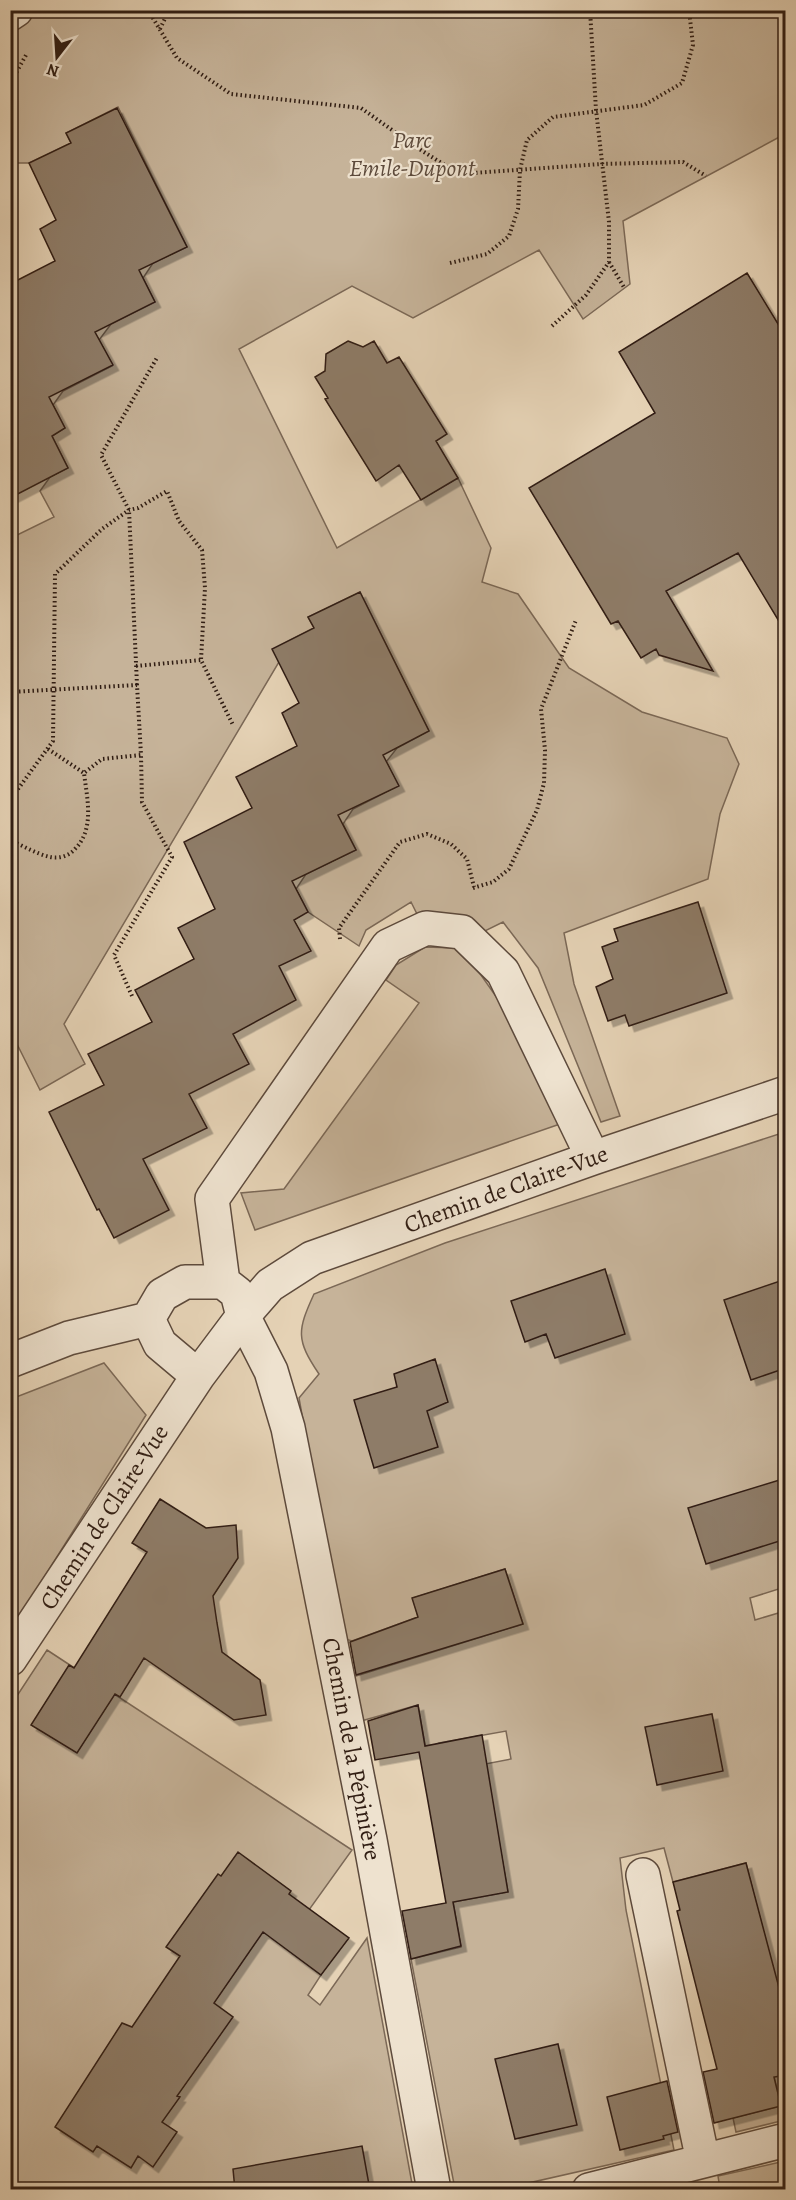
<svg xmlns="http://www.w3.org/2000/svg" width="796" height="2200" viewBox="0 0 796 2200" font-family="Alegreya,serif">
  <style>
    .green { fill: #c6b399; stroke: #7b6856; stroke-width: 1.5 }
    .building { fill: #8e7b67; stroke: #301d13; stroke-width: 1.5; filter: url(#shadow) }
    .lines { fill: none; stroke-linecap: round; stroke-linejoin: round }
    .minor-casing { stroke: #5d4a3c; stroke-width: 36 }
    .path { stroke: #301d13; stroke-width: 4; stroke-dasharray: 1.5 3; stroke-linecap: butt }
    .minor { stroke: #eee2cf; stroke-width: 33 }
    .labels { text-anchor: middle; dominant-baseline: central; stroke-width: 4.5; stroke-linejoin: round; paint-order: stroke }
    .park-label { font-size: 24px; font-style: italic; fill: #5d4a3b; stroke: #eee2cf }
    .street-label { font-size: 24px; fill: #301d13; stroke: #eee2cf }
  </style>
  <defs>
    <filter id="shadow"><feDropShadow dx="5.5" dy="5.5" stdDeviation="0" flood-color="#0004"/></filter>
  </defs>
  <rect width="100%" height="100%" fill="#e5d2b5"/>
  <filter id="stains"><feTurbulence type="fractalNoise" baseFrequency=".00333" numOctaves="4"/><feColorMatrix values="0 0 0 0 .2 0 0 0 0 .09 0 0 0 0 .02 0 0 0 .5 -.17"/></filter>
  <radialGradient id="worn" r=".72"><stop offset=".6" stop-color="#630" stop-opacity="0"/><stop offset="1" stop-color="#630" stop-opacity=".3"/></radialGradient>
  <path class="green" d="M 774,10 L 777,11 L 785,31 L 785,134 L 623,221 L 630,284 L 583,319 L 539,250 L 413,318 L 352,286 L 239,349 L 337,548 L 458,478 L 491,548 L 482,582 L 518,594 L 569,668 L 642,712 L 727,738 L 739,764 L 720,814 L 708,879 L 564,933 L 574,984 L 620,1116 L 601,1122 L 538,968 L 503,922 L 485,931 L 464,916 L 417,914 L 411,902 L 366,930 L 359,946 L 308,912 L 296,889 L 306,874 L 356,850 L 343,824 L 353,809 L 398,786 L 386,762 L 397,748 L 429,731 L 360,592 L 308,617 L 314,628 L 273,649 L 279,662 L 64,1024 L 85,1064 L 40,1090 L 11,1032 L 11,538 L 54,517 L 40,491 L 50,477 L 68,468 L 52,436 L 65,428 L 53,405 L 63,391 L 112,366 L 99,340 L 111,324 L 155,302 L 143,278 L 153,263 L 187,247 L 118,107 L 66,133 L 71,143 L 29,163 L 11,163 L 11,11 Z
    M 425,947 L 456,948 L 481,975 L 509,1015 L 560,1124 L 255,1230 L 241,1193 L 284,1189 L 419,1003 L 386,980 L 396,965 Z
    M 785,1132 L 785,1587 L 750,1598 L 755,1620 L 785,1611 L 785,2019 L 746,1863 L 673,1882 L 664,1848 L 620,1858 L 626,1910 L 674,2150 L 502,2189 L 467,2189 L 454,2184 L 411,1959 L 461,1947 L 453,1902 L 508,1892 L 485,1764 L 511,1759 L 506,1731 L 439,1743 L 426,1750 L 418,1705 L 354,1723 L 347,1683 L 356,1676 L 523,1624 L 505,1569 L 413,1598 L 418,1617 L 352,1641 L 342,1638 L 299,1398 L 319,1374 C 296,1340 297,1331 314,1294 L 445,1243 Z
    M 104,1363 L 146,1415 L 11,1630 L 11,1399 Z
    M 47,1650 L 352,1850 L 283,1946 L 321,1975 L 308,1995 L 320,2005 L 367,1938 L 413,2189 L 11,2190 L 11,1705 Z
    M 785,2075 L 785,2120 L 736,2132 L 733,2118 L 781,2106 L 774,2077 Z
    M 785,2161 L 785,2189 L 720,2189 L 718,2176 Z"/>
  <path class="building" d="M 117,108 L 187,247 L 139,270 L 155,302 L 95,332 L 113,365 L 49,397 L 65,428 L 52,436 L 68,468 L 10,498 L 10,284 L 55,261 L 40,229 L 56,220 L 29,163 L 71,143 L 66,133 Z
    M 747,273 L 786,337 L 786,633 L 738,553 L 666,591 L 713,671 L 659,655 L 656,649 L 641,658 L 618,621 L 611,624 L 529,488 L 655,413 L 619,352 Z
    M 348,341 L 363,347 L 374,341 L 387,363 L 399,357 L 447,434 L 436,441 L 458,478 L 421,500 L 399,465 L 376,481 L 325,399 L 328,398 L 315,377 L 325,371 L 326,354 Z
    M 360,592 L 429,731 L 383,755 L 399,786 L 338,815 L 356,850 L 292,881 L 308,912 L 294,920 L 311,951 L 279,966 L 296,1000 L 233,1034 L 249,1064 L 189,1094 L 207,1128 L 143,1159 L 169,1210 L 114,1238 L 99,1209 L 97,1210 L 49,1112 L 104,1085 L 88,1054 L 152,1022 L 135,990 L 194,959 L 178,928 L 215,909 L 184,842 L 252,808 L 236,777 L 297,746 L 282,713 L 299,703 L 272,649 L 314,628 L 308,617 Z
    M 698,902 L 727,993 L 629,1026 L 625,1015 L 608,1021 L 596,987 L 613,979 L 602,947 L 618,941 L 614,929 Z
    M 605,1269 L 625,1334 L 555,1358 L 546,1334 L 525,1342 L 511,1301 Z
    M 786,1279 L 786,1368 L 751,1380 L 724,1300 Z
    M 435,1359 L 448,1402 L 427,1411 L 438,1447 L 374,1468 L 354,1400 L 397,1387 L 394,1374 Z
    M 786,1478 L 786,1539 L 706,1564 L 688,1508 Z
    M 160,1499 L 206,1528 L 236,1525 L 238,1558 L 213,1596 L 217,1623 L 222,1652 L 260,1680 L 266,1715 L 234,1720 L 144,1658 L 120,1697 L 115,1694 L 77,1753 L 31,1725 L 69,1665 L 74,1668 L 147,1552 L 132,1543 Z
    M 505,1569 L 523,1624 L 356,1675 L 350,1642 L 418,1617 L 412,1598 Z
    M 418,1705 L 425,1746 L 482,1735 L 508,1892 L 453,1902 L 461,1946 L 411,1959 L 402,1911 L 446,1903 L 427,1796 L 419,1752 L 375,1760 L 368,1721 Z
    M 712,1714 L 723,1771 L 657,1785 L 645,1727 Z
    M 238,1852 L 291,1891 L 289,1894 L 349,1938 L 321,1975 L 263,1932 L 214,2003 L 233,2017 L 177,2096 L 180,2097 L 162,2122 L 177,2132 L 153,2167 L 138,2156 L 131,2168 L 97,2146 L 93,2152 L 55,2127 L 122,2023 L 132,2027 L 180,1956 L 166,1947 L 218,1874 L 221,1876 Z
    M 746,1863 L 786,2014 L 786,2075 L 774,2077 L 781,2106 L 714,2123 L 703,2072 L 717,2069 L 677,1911 L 680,1910 L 673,1882 Z
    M 558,2044 L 577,2125 L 515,2139 L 495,2059 Z
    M 667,2081 L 678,2132 L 663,2136 L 664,2139 L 620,2150 L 607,2097 Z
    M 362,2146 L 370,2190 L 235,2190 L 233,2169 Z"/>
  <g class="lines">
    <g class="minor-casing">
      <path id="minor" d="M 10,14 L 16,10
        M 223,1282 L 212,1199 L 388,946 L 426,928 L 462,932 L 503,972 L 593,1158
        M 10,1361 L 69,1338 L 148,1319
        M 198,1376 L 160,1344 L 148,1319 L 162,1295 L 185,1282 L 223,1282 L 237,1293 L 243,1316 L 271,1371 L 288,1428 L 370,1840 L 434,2190
        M 10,1659 L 198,1376 L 243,1316 L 270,1285 L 312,1258 L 593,1158 L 786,1093
        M 643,1875 L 703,2161
        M 589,2190 L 786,2140"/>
    </g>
    <path class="path" d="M 148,10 L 177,58 L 231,94 L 361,108 L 416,147 L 459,174 L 601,164 L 683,162 L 706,176
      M 160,29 L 169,10
      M 10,84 L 26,55
      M 609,262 L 625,289
      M 450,263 L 487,254 L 509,236 L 518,209 L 520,170 L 527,140 L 553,117 L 644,105 L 682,83 L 693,45 L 689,10
      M 552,326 L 586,295 L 609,262 L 609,222 L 596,110 L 590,10
      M 136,666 L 201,660
      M 137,685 L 129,510 L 101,455 L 158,356
      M 10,692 L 137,685 L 141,755 L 102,759 L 84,773 C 87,798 95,829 75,849 C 69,856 59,859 50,857 C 37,854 23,846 10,840
      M 48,749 L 84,773
      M 10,800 L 53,741 L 55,574 L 102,529 L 129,510 L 138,508 L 167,491 L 179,521 L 202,550 L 205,588 L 201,660 L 233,725
      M 473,888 L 493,882 L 509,869 L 537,810 L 544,783 L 545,750 L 541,709 L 576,620
      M 340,939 L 339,928 L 400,842 L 427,834 L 451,844 L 467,859 L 474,887
      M 132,996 L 114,955 L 172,857 L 142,802 L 141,755"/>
    <use href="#minor" class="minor"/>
  </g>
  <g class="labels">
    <g class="park-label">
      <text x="412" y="140">Parc<tspan x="412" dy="28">Emile-Dupont</tspan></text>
    </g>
    <g class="street-label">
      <text transform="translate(506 1189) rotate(-20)">Chemin de Claire-Vue</text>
      <text transform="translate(104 1517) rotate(-57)">Chemin de Claire-Vue</text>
      <text transform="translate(352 1749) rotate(79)">Chemin de la Pépinière</text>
    </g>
  </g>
  <rect width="796" height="2200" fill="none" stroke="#e5d2b5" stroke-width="36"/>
  <rect x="12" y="12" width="772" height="2176" fill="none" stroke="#301d13" stroke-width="3"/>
  <rect x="18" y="18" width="760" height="2164" fill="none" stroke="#301d13" stroke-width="1.5"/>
  <g transform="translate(57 57) rotate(197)" stroke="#eee2cf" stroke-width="4.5" paint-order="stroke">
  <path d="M0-4.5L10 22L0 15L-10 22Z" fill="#301d13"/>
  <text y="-9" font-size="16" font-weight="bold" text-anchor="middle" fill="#301d13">N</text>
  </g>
  <rect width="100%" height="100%" filter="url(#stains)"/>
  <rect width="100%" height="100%" fill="url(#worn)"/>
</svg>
